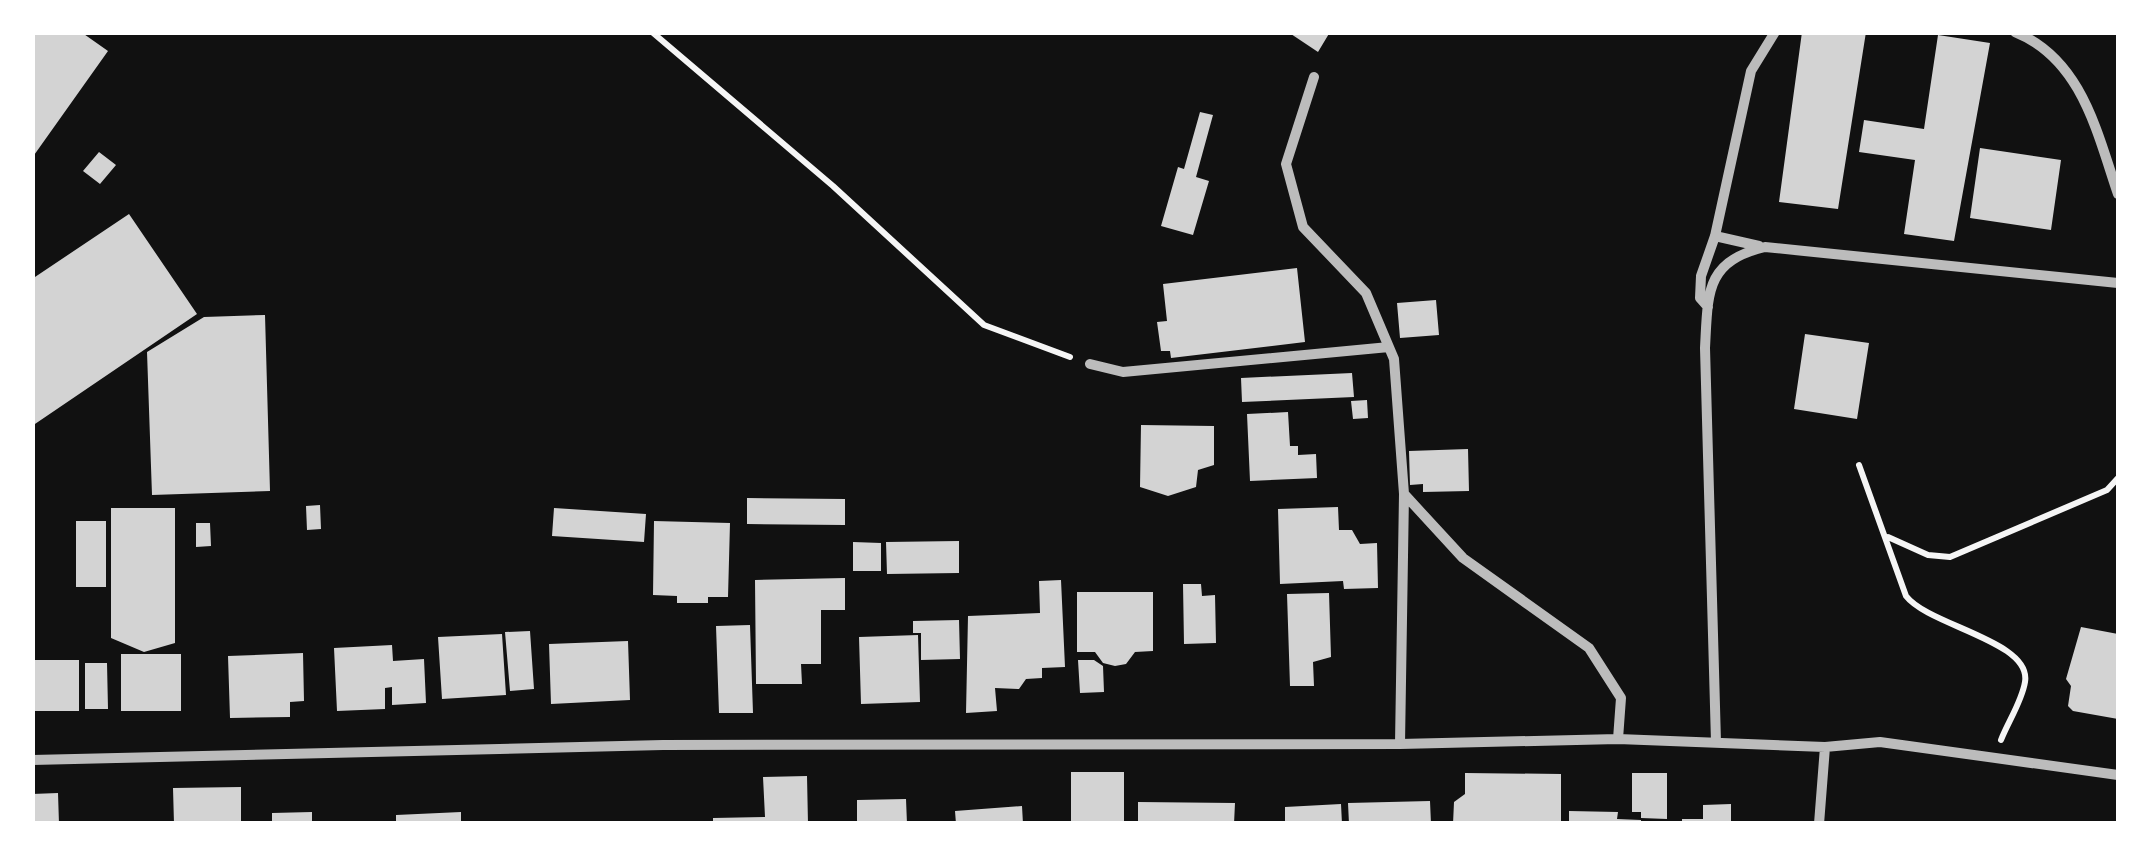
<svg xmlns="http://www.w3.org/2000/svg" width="2151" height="856" viewBox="0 0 2151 856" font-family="'Fira Sans Condensed',sans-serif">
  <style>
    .building { fill: #d3d3d3 }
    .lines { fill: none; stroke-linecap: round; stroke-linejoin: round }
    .path { stroke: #f5f5f5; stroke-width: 6 }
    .minor { stroke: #bcbcbc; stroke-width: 10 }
  </style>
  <rect width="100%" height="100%" fill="#111"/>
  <path class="building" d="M 32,32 L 81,32 L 108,51 L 32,158 Z
    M 1288,32 L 1330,32 L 1318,52 Z
    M 1802,32 L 1866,32 L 1838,209 L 1779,202 Z
    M 1938,35 L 1990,43 L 1954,241 L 1904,234 L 1915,160 L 1859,152 L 1864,120 L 1924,129 Z
    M 1200,112 L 1213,115 L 1196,177 L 1209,181 L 1193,235 L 1161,226 L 1178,167 L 1184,169 Z
    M 1980,148 L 2061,160 L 2051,230 L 1970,218 Z
    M 99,152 L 116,165 L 100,184 L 83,171 Z
    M 129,214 L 197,314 L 32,426 L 32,279 Z
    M 1297,268 L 1305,342 L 1171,358 L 1170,351 L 1161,351 L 1157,322 L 1167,321 L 1163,284 Z
    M 1436,300 L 1439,335 L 1400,338 L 1397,303 Z
    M 265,315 L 270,491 L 152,495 L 147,352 L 204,317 Z
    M 1805,334 L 1869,343 L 1857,419 L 1794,409 Z
    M 1352,373 L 1354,397 L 1242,402 L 1241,378 Z
    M 1367,400 L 1368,418 L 1353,419 L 1351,401 Z
    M 1288,412 L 1290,446 L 1298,446 L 1298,455 L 1316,454 L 1317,478 L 1250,481 L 1247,414 Z
    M 1141,425 L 1214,426 L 1214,465 L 1198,470 L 1196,487 L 1168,496 L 1140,487 Z
    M 1468,449 L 1469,491 L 1423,492 L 1423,484 L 1410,485 L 1409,451 Z
    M 747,498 L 845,499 L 845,525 L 747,524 Z
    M 320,505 L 321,529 L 307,530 L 306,506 Z
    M 1338,507 L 1339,530 L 1352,530 L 1360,544 L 1377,543 L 1378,588 L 1344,589 L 1343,581 L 1280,584 L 1278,509 Z
    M 111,508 L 175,508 L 175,643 L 144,652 L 111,638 Z
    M 554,508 L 646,514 L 644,542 L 552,536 Z
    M 76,521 L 106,521 L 106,587 L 76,587 Z
    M 654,521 L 730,523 L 728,597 L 708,597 L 708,603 L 677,603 L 677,596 L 653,595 Z
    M 196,523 L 210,523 L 211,546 L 196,547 Z
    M 959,541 L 959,573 L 887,574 L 886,542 Z
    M 853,542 L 881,543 L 881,571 L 853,571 Z
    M 845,578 L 845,610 L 821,610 L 821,664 L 801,664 L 802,684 L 756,684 L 755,580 Z
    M 1061,580 L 1065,667 L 1042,668 L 1042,678 L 1026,679 L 1019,689 L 995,688 L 997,711 L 966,713 L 968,616 L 1040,613 L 1039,581 Z
    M 1183,584 L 1201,584 L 1202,596 L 1215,595 L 1216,643 L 1184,644 Z
    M 1077,592 L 1153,592 L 1153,651 L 1135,652 L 1126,664 L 1115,666 L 1103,663 L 1095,652 L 1077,652 Z
    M 1329,593 L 1331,657 L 1313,662 L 1314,686 L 1290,686 L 1287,594 Z
    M 959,620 L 960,659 L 921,660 L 921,633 L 913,633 L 913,621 Z
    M 750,625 L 753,713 L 719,713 L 716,626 Z
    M 2081,627 L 2118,634 L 2118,719 L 2073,711 L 2068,706 L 2071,686 L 2066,679 Z
    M 530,631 L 534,689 L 510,691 L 505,632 Z
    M 502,634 L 506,695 L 442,699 L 438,637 Z
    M 918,635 L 920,702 L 861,704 L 859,637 Z
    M 628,641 L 630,700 L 551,704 L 549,644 Z
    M 392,645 L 393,661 L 424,659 L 426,703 L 392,705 L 392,687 L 385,688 L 385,709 L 337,711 L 334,648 Z
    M 303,653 L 304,701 L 290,702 L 290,717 L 230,718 L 228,656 Z
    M 121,654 L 181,654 L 181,711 L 121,711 Z
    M 32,660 L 79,660 L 79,711 L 32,711 Z
    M 1078,660 L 1094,660 L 1103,666 L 1104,692 L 1080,693 Z
    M 85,663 L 107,663 L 108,709 L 85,709 Z
    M 1071,772 L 1124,772 L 1124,824 L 1071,824 Z
    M 1465,773 L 1561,774 L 1561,824 L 1453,824 L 1454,802 L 1465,794 Z
    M 1632,773 L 1667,773 L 1667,819 L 1641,818 L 1641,812 L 1632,812 Z
    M 807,776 L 808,824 L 713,824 L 713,818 L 765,817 L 763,777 Z
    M 241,787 L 241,824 L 174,824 L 173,788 Z
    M 58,793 L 59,824 L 32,824 L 32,794 Z
    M 906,799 L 907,824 L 857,824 L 857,800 Z
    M 1430,801 L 1431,824 L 1349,824 L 1348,803 Z
    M 1138,802 L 1235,803 L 1234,824 L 1138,824 Z
    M 1341,804 L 1342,824 L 1285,824 L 1285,807 Z
    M 1731,804 L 1731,824 L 1682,824 L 1682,819 L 1703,819 L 1703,805 Z
    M 1022,806 L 1023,824 L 956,824 L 955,811 Z
    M 1569,811 L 1618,812 L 1617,819 L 1641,820 L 1641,824 L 1569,824 Z
    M 312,812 L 312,824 L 272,824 L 272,813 Z
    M 461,812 L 461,824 L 396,824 L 396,815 Z"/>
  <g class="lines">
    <path class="path" d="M 652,32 L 833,186 L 984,325 L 1070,357
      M 1859,465 L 1906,596 C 1929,626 2032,641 2025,682 C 2022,701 2008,722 2001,740
      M 1888,537 L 1928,555 L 1950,557 L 2107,490 L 2118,478"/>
    <path class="minor" d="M 2015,32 C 2082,59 2097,133 2118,194
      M 1314,77 L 1286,164 L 1303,227 L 1366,293 L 1394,359 L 1404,494 L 1400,744
      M 1715,236 L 1759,246
      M 1708,307 L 1700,298 L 1701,276 L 1715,236 L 1751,71 L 1775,32
      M 1090,364 L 1123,372 L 1389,347
      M 1405,495 L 1463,558 L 1589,648 L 1621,698 L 1618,739
      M 1716,742 L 1705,348 C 1708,293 1705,261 1765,247 L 2118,283
      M 32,760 L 663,745 L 1400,744 L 1618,739 L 1825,747 L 1880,742 L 2118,775
      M 1819,824 L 1825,747"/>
  </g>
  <rect width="2151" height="856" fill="none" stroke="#ffffff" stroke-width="70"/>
</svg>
